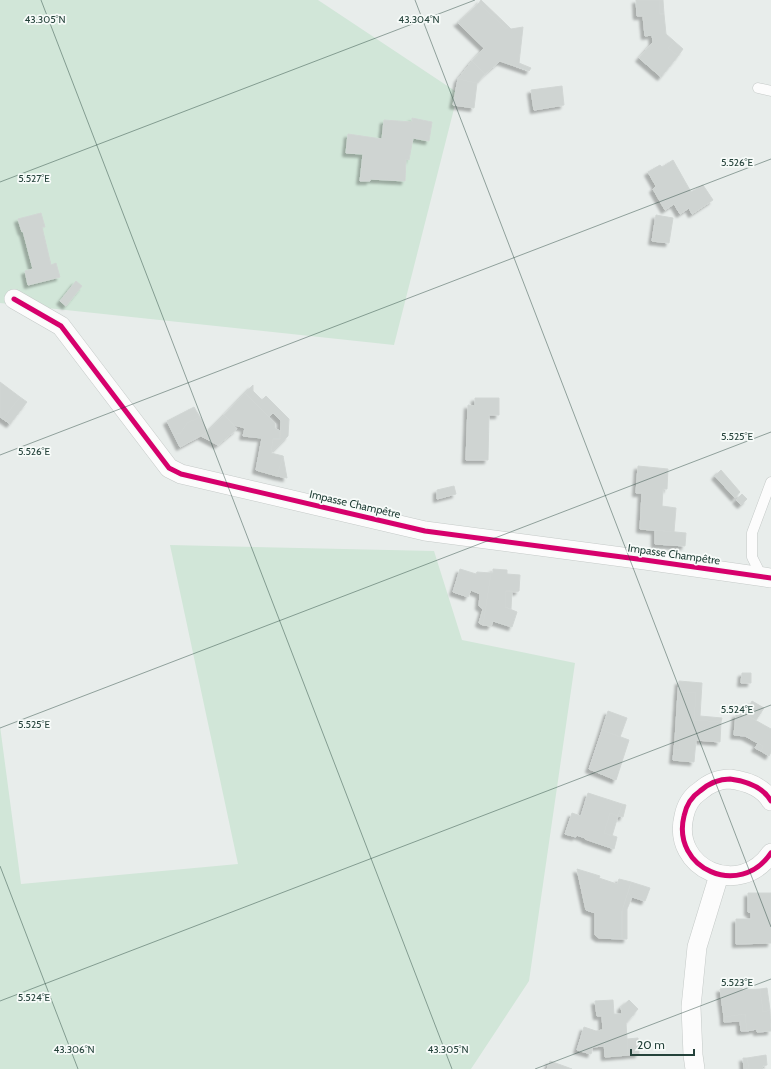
<svg xmlns="http://www.w3.org/2000/svg" width="771" height="1069" viewBox="0 0 771 1069" font-family="Cabin,sans-serif">
  <style>
    .green { fill: #d1e6d8 }
    .building { fill: #cfd4d2; stroke: #d1d6d4; filter: url(#shadow) }
    .lines { fill: none; stroke-linecap: round; stroke-linejoin: round }
    .service-casing { stroke: #c5cac8; stroke-width: 11 }
    .minor-casing { stroke: #c5cac8; stroke-width: 20 }
    .service { stroke: #fcfcfc; stroke-width: 10 }
    .minor { stroke: #fcfcfc; stroke-width: 19 }
    .cycleway-casing { stroke: #f7fbf9; stroke-width: 8 }
    .cycleway { stroke: #d6006c; stroke-width: 5 }
    .ticks { fill: none; stroke: #24423a; stroke-width: 1; stroke-opacity: 0.45 }
    .labels { text-anchor: middle; dominant-baseline: central; stroke-width: 3.5; stroke-linejoin: round; paint-order: stroke }
    .street-label { font-size: 11px; fill: #24423a; stroke: #f7fbf9 }
    .ticks-label { font-size: 10px; text-anchor: middle; fill: #24423a; stroke: #f7fbf9; stroke-width: 3.5; stroke-linejoin: round; paint-order: stroke }
  </style>
  <defs>
    <filter id="shadow"><feDropShadow dx="-3.5" dy="3.5" stdDeviation="1" flood-color="#0004"/></filter>
  </defs>
  <rect width="100%" height="100%" fill="#e8edeb"/>
  <path class="green" d="M 0,0 L 318,0 L 458,93 L 394,345 L 0,303 Z
    M 170,545 L 434,551 L 462,640 L 575,663 L 529,981 L 471,1069 L 0,1069 L 0,726 L 21,884 L 238,864 Z"/>
  <path class="building" d="M 481,0 L 508,26 L 506,29 L 479,3 Z
    M 636,0 L 659,0 L 660,14 L 664,14 L 666,34 L 674,41 L 668,48 L 678,56 L 661,77 L 639,58 L 653,42 L 652,35 L 645,36 L 643,16 L 637,16 Z
    M 659,0 L 663,0 L 664,14 L 660,14 Z
    M 479,3 L 506,29 L 508,26 L 511,29 L 523,27 L 519,63 L 531,68 L 529,71 L 500,61 L 485,74 L 472,61 L 484,48 L 457,22 L 459,22 Z
    M 674,41 L 683,49 L 678,56 L 668,48 Z
    M 472,61 L 485,74 L 477,83 L 458,79 Z
    M 458,79 L 477,83 L 474,108 L 453,105 Z
    M 562,86 L 564,105 L 534,110 L 531,90 Z
    M 412,118 L 432,122 L 429,141 L 413,138 L 409,160 L 406,159 L 405,181 L 370,179 L 370,181 L 360,181 L 363,154 L 346,153 L 348,134 L 382,139 L 384,120 L 412,122 Z
    M 673,160 L 691,192 L 703,185 L 713,200 L 692,214 L 689,208 L 680,214 L 674,204 L 665,210 L 653,189 L 656,186 L 648,172 L 660,165 L 662,167 Z
    M 41,213 L 45,227 L 42,227 L 51,265 L 56,263 L 60,277 L 28,285 L 25,271 L 33,269 L 23,231 L 22,232 L 18,219 Z
    M 656,215 L 673,218 L 669,243 L 652,241 Z
    M 76,281 L 82,286 L 66,306 L 60,301 Z
    M 0,382 L 20,397 L 3,419 L 0,417 Z
    M 253,385 L 253,391 L 262,400 L 266,396 L 289,419 L 288,436 L 271,453 L 273,439 L 280,439 L 281,421 L 273,413 L 269,417 L 245,393 Z
    M 245,393 L 275,423 L 275,428 L 280,431 L 280,439 L 273,439 L 271,453 L 283,456 L 277,476 L 256,470 L 262,438 L 243,436 L 245,428 L 234,425 L 224,415 Z
    M 20,397 L 27,402 L 10,424 L 3,419 Z
    M 475,398 L 499,398 L 499,415 L 489,415 L 488,460 L 466,460 L 468,405 L 475,406 Z
    M 194,407 L 200,417 L 187,423 L 180,434 L 177,433 L 174,435 L 167,421 Z
    M 224,415 L 237,429 L 218,445 L 201,436 L 208,432 L 207,432 Z
    M 200,417 L 208,432 L 180,447 L 174,435 L 177,433 L 180,434 L 187,423 Z
    M 283,456 L 287,478 L 277,476 Z
    M 638,466 L 668,469 L 667,489 L 663,489 L 662,506 L 676,508 L 674,532 L 640,529 L 642,493 L 636,493 Z
    M 721,470 L 740,492 L 735,498 L 715,476 Z
    M 454,486 L 456,494 L 437,499 L 437,490 Z
    M 742,494 L 747,499 L 741,505 L 736,500 Z
    M 655,530 L 686,533 L 685,546 L 655,544 Z
    M 460,569 L 476,574 L 477,572 L 491,573 L 483,625 L 479,623 L 483,609 L 479,606 L 480,594 L 471,590 L 468,597 L 453,592 Z
    M 493,569 L 507,570 L 507,574 L 520,575 L 519,591 L 515,592 L 506,591 L 505,607 L 517,612 L 512,627 L 493,621 L 491,626 L 483,625 L 491,573 L 493,573 Z
    M 506,591 L 512,591 L 511,609 L 505,607 Z
    M 742,673 L 751,673 L 751,683 L 741,683 Z
    M 679,681 L 702,683 L 700,716 L 722,718 L 721,722 L 694,720 L 696,693 L 678,692 Z
    M 678,692 L 696,693 L 694,720 L 721,722 L 720,742 L 696,740 L 694,762 L 673,760 L 674,749 L 679,750 L 680,741 L 675,740 Z
    M 752,701 L 764,708 L 756,720 L 745,714 Z
    M 608,711 L 627,718 L 620,737 L 602,730 Z
    M 736,714 L 746,715 L 771,729 L 771,752 L 769,756 L 761,751 L 763,746 L 745,736 L 734,735 Z
    M 602,730 L 629,740 L 616,780 L 589,769 Z
    M 675,740 L 680,741 L 679,750 L 674,749 Z
    M 758,743 L 763,746 L 761,751 L 755,748 Z
    M 588,793 L 622,804 L 618,816 L 610,813 L 604,833 L 617,837 L 614,849 L 585,839 L 585,838 L 576,835 L 576,837 L 565,834 L 572,813 L 581,816 Z
    M 622,804 L 626,805 L 623,817 L 618,816 Z
    M 610,813 L 618,816 L 612,836 L 604,833 Z
    M 577,869 L 600,876 L 599,878 L 617,884 L 619,879 L 631,882 L 622,911 L 622,939 L 599,938 L 595,935 L 595,913 L 586,910 Z
    M 631,882 L 650,888 L 645,901 L 632,897 L 628,892 Z
    M 628,892 L 632,897 L 627,909 L 627,939 L 622,939 L 622,911 Z
    M 748,893 L 771,893 L 771,943 L 736,944 L 736,919 L 751,919 L 751,913 L 748,912 Z
    M 742,986 L 742,990 L 760,989 L 763,1012 L 770,1010 L 771,1031 L 757,1032 L 757,1029 L 747,1031 L 745,1014 L 724,1017 L 720,989 Z
    M 767,988 L 770,1010 L 763,1012 L 760,989 Z
    M 613,1000 L 614,1014 L 622,1014 L 621,1007 L 629,1000 L 638,1009 L 626,1023 L 628,1055 L 605,1057 L 604,1041 L 594,1042 L 591,1054 L 577,1050 L 584,1027 L 596,1031 L 603,1030 L 602,1016 L 597,1016 L 595,1001 Z
    M 745,1014 L 747,1031 L 741,1031 L 740,1021 L 724,1022 L 724,1017 Z
    M 638,1038 L 639,1054 L 628,1055 L 627,1039 Z
    M 604,1041 L 605,1046 L 592,1047 L 594,1042 Z
    M 766,1055 L 767,1065 L 762,1066 L 763,1069 L 744,1069 L 749,1068 L 747,1058 Z
    M 743,1058 L 747,1058 L 749,1068 L 744,1069 Z
    M 550,1061 L 572,1069 L 547,1069 Z"/>
  <g class="lines">
    <g class="service-casing">
      <path id="service" d="M 758,88 L 771,91
        M 762,577 L 752,557 L 752,533 L 771,482"/>
    </g>
    <g class="minor-casing">
      <path id="minor" d="M 14,299 L 61,326 L 169,468 L 181,474 L 425,531 L 645,560 L 771,578
        M 771,801 C 763,787 745,781 730,779 C 719,779 708,784 700,791 C 691,797 686,806 684,816 C 671,869 740,899 771,853
        M 695,1069 L 693,1055 L 691,1007 L 697,947 L 719,875"/>
    </g>
    <use href="#service" class="service"/>
    <use href="#minor" class="minor"/>
    <g class="cycleway-casing">
      <path id="cycleway" d="M 14,299 L 61,326 L 169,468 L 181,474 L 425,531 L 645,560 L 771,578
        M 771,801 C 763,787 745,781 730,779 C 719,779 708,784 700,791 C 691,797 686,806 684,816 C 671,869 740,899 771,853"/>
    </g>
    <use href="#cycleway" class="cycleway"/>
  </g>
  <path class="ticks" d="M 41,0 L 452,1069M 415,0 L 771,927M 0,182 L 475,0M 0,455 L 771,159M 0,728 L 771,432M 0,866 L 78,1069M 0,1001 L 771,705M 535,1069 L 771,979"/>
  <g class="labels">
    <g class="street-label">
      <text transform="translate(355 504) rotate(13)">Impasse Champêtre</text>
      <text transform="translate(674 554) rotate(8)">Impasse Champêtre</text>
    </g>
  </g>
  <g class="ticks-label">
    <text x="45" y="23">43.305°N</text>
    <text x="419" y="23">43.304°N</text>
    <text x="737" y="166">5.526°E</text>
    <text x="34" y="182">5.527°E</text>
    <text x="737" y="440">5.525°E</text>
    <text x="34" y="455">5.526°E</text>
    <text x="737" y="713">5.524°E</text>
    <text x="34" y="728">5.525°E</text>
    <text x="737" y="986">5.523°E</text>
    <text x="34" y="1001">5.524°E</text>
    <text x="74" y="1053">43.306°N</text>
    <text x="448" y="1053">43.305°N</text>
  </g>
  <path d="M631 1049v6h63v-6" fill="none" stroke="#24423a" stroke-width="2"/>
  <text x="637" y="1049" font-size="12" fill="#24423a" stroke="#f7fbf9" stroke-width="3" paint-order="stroke">20 m</text>
</svg>
